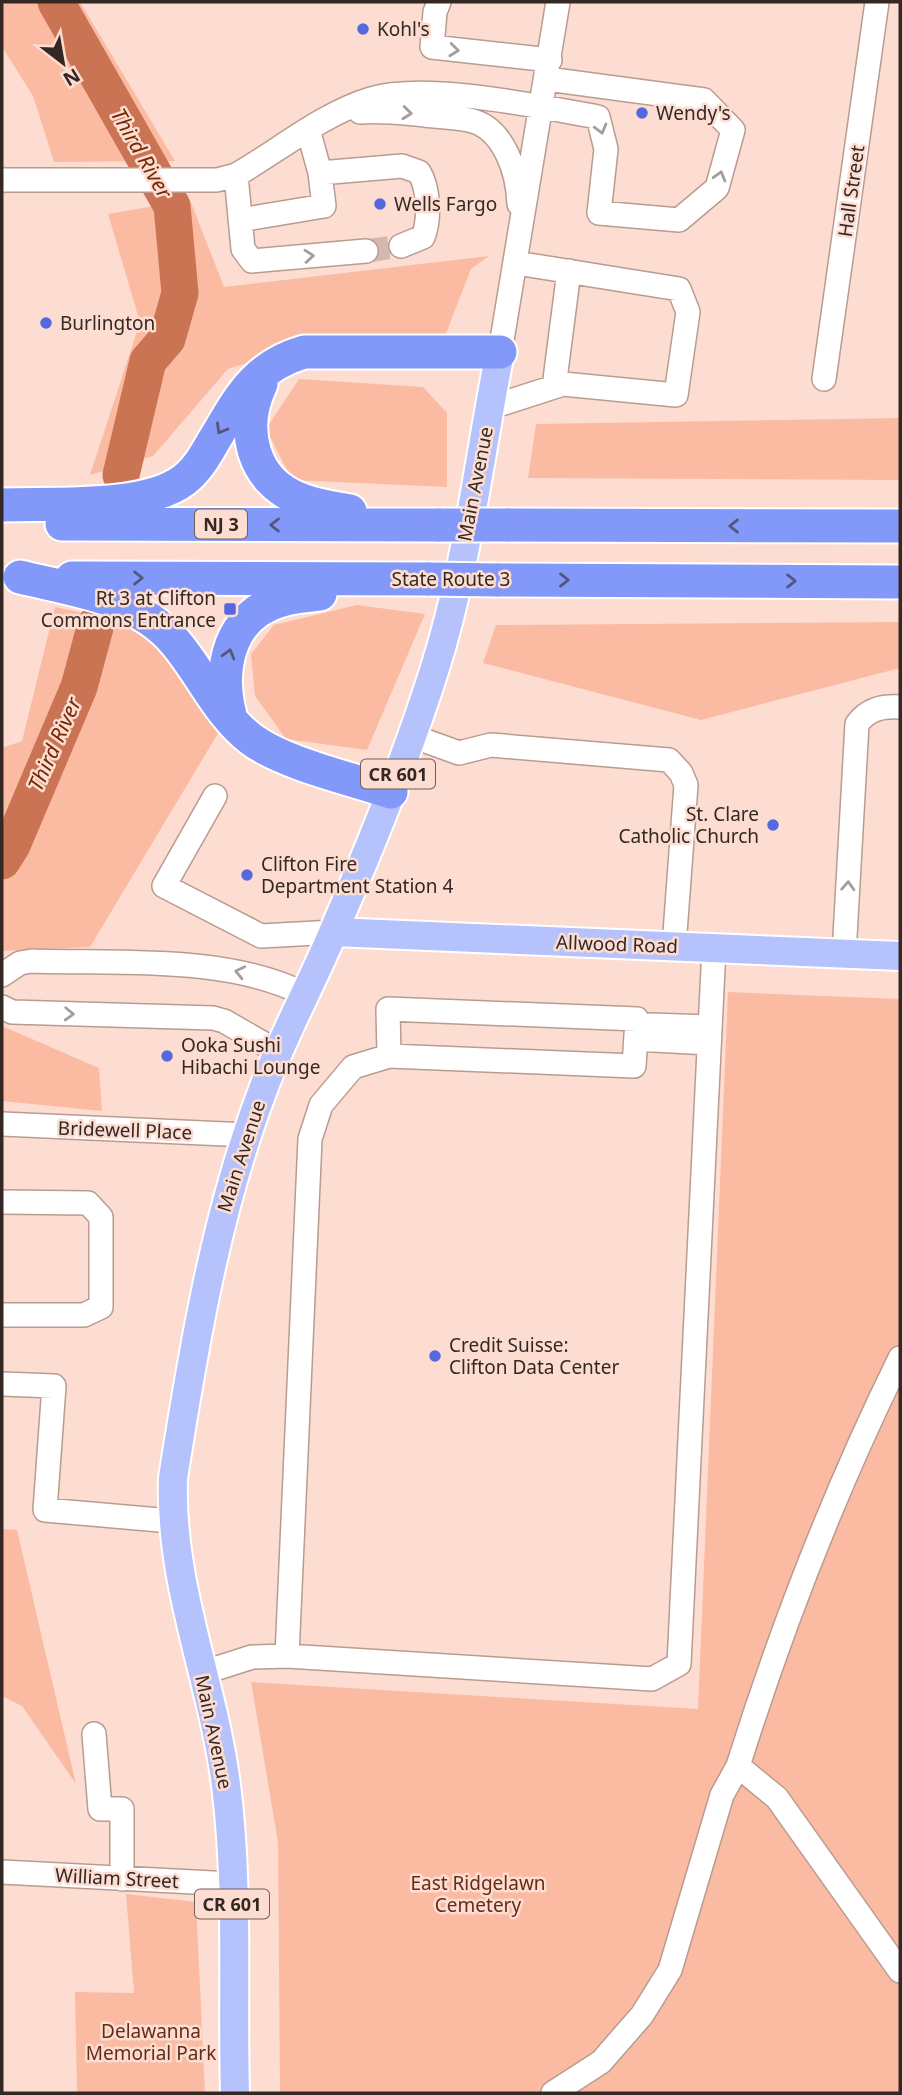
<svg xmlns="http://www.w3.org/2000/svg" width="902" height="2095" viewBox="0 0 902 2095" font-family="'Noto Sans',sans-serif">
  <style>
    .green { fill: #fbbba3 }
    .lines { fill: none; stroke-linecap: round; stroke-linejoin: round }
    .river { stroke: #ca7454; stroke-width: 37 }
    .minor-tunnel { stroke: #d5b9ae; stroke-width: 23; stroke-dasharray: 23 11; stroke-linecap: butt }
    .minor-casing { stroke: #ba9b90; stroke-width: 26 }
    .major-casing { stroke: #fff; stroke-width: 32 }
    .highway-casing { stroke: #fff; stroke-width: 37 }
    .minor { stroke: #fff; stroke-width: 23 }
    .major { stroke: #b5c2fc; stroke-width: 28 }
    .highway { stroke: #8399fa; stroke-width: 33 }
    .highway-bridge-casing { stroke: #fff; stroke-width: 37; stroke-linecap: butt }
    .highway-bridge { stroke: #8399fa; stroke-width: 33 }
    .oneway { stroke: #a49e9c }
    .oneway2 { stroke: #54557a }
    .poi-dot { fill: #5568de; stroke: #fdddd1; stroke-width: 2.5 }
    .labels { text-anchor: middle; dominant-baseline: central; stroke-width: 5; stroke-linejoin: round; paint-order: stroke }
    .shield { fill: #fdddd1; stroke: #705e58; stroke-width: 2 }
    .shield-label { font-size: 18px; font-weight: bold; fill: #342824 }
    .poi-label { font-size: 19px; fill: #342824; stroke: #fdddd1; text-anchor: start }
    .street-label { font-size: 19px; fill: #342824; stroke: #fdddd1 }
    .park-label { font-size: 19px; fill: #652c16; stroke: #fdddd1 }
    .water-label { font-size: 21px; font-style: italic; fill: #752701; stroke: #fdddd1 }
  </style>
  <rect width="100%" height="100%" fill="#fdddd1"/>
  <path class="green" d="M 2,2 L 80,2 L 175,161 L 54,162 L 33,96 L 2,47 Z
    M 190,200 L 224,287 L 489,256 L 471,269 L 445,336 L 298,347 L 228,369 L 153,456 L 90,475 L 140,322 L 108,214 Z
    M 299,379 L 423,387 L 447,413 L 447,487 L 292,480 L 266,429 Z
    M 900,418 L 900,480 L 528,478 L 536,424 Z
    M 357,605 L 425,614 L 367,750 L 286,739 L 255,696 L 251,654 L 274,625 Z
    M 55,607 L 134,624 L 162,638 L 220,730 L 90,947 L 2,951 L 2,748 L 22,741 Z
    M 900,622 L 900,668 L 701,720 L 483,663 L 496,625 Z
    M 728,992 L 900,999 L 900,2093 L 280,2093 L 278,1842 L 251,1682 L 698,1709 Z
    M 2,1026 L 99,1068 L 102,1111 L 2,1101 Z
    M 2,1529 L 17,1530 L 76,1784 L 22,1706 L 2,1696 Z
    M 126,1894 L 196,1902 L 205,2093 L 77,2093 L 75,1992 L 134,1993 Z"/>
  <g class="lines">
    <path class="river" d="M 56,2 L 172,206 L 180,293 L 167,339 L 148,361 L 121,475
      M 2,861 L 12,845 L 79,687 L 96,624"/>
    <path class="minor-tunnel" d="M 366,251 L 401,246"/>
    <g class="minor-casing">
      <path id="minor" d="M 439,2 L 435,12 L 432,47 L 550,60
        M 360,112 C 382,110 403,113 425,115 C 440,117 455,117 469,120 C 504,127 518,173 519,204
        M 320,173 L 402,166 L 419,172 C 429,188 430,220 423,237 L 401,246
        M 236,175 L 243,249 L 252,261 L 366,251
        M 2,180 L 217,180 L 236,175 C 280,150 322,114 371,99 C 426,82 540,107 598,117 L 606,149 L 599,213 L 679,220 L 717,188 L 733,130 L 704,100 L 547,79
        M 240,220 L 324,206 L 320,173 L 308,129
        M 500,352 L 558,2
        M 824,379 L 877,2
        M 554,387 L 569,271
        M 489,408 L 563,384 L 676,395 L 688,312 L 679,289 L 516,263
        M 412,736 L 459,753 L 491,745 L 669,760 L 681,773 L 686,785 L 674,946
        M 215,796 L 164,886 L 261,936 L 334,932
        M 844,954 L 857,724 C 868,709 882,706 900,707
        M 2,975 L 20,963 L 32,961 C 118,964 227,955 304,994
        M 2,1007 L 12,1012 L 213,1018 L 224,1021 L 278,1052
        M 650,1025 L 710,1027
        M 636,1039 L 709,1043
        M 2,1124 L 248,1135
        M 2,1202 L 88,1203 L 101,1217 L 101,1307 L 84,1315 L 2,1315
        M 2,1384 L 54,1386 L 45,1510 L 171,1521
        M 287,1656 L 310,1139 L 321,1105 L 353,1067 L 389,1056 L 634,1066 L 637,1019 L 388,1009 L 389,1056
        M 202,1673 L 252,1657 L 287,1656 L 652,1679 L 679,1664 L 714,948
        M 94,1734 L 100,1809 L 122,1809 L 122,1879
        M 738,1766 C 782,1626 835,1490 900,1358
        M 2,1872 L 232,1884
        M 553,2093 L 601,2062 L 642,2015 L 670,1970 L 722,1795 L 738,1766 L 777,1798 L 900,1971"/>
    </g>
    <g class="major-casing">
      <path id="major" d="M 334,932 L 900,956
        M 235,2093 C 232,1991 239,1887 226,1785 C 213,1682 169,1584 173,1478 C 194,1345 216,1212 264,1087 C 284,1033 312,983 334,930 C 371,846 406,759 434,671 C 467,568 479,458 500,352"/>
    </g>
    <g class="highway-casing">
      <path id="highway" d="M 261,384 C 240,428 251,482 302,500 C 317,506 334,508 350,511
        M 2,505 C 51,503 145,510 184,480 C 197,470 205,456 213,442 C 239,399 253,367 304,352 L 500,352
        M 62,524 L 441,525
        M 506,525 L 900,526
        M 20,577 C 74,590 137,597 175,642 C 201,672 218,714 251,739 C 282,763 352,779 391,792
        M 72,578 L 430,579
        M 496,580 L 900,582
        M 230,715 C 218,668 229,614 282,600 C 294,596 307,596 320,594"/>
    </g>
    <use href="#minor" class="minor"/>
    <use href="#major" class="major"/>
    <use href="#highway" class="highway"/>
    <g class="highway-bridge-casing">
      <path id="highway-bridge" d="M 441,525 L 506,525
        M 430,579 L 496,580"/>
    </g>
    <use href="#highway-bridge" class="highway-bridge"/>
  </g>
  <defs><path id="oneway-chevron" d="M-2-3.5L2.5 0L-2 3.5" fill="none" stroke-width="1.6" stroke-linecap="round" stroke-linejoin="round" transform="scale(1.75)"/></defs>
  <g class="oneway">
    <use href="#oneway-chevron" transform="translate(454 50) rotate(6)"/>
    <use href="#oneway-chevron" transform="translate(407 113) rotate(6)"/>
    <use href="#oneway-chevron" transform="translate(601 129) rotate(75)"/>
    <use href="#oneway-chevron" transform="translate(720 176) rotate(-74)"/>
    <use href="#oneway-chevron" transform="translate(309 256) rotate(-5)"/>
    <use href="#oneway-chevron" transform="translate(848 886) rotate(-87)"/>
    <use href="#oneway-chevron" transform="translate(240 972) rotate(-167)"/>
    <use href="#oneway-chevron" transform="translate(69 1014) rotate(2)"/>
  </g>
  <g class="oneway2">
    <use href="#oneway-chevron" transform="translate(221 429) rotate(120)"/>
    <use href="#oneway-chevron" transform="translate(275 525) rotate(-180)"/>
    <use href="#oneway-chevron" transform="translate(734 526) rotate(-180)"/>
    <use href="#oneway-chevron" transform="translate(138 578)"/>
    <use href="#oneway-chevron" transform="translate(564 580)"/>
    <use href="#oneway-chevron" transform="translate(791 581)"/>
    <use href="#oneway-chevron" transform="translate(229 654) rotate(-74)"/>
  </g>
  <g class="poi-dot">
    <circle cx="363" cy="29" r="7"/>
    <circle cx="642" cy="113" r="7"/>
    <circle cx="380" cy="204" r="7"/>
    <circle cx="46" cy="323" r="7"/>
    <rect x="223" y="602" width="14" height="14" rx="3.5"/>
    <circle cx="773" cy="825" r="7"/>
    <circle cx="247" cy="875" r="7"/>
    <circle cx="167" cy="1056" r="7"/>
    <circle cx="435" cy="1356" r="7"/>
  </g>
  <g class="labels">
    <g class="shield">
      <rect x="195" y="509.5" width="52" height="29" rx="5"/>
      <rect x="361" y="759.5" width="74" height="29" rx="5"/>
      <rect x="195" y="1889.5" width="74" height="29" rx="5"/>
    </g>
    <g class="shield-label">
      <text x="221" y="524">NJ 3</text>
      <text x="398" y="774">CR 601</text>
      <text x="232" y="1904">CR 601</text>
    </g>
    <g class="poi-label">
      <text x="377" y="29">Kohl's</text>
      <text x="656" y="113">Wendy's</text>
      <text x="394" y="204">Wells Fargo</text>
      <text x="60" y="323">Burlington</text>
      <text x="216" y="598" text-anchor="end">Rt 3 at Clifton<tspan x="216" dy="22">Commons Entrance</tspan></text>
      <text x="759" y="814" text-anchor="end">St. Clare<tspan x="759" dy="22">Catholic Church</tspan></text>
      <text x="261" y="864">Clifton Fire<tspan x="261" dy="22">Department Station 4</tspan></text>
      <text x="181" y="1045">Ooka Sushi<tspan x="181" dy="22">Hibachi Lounge</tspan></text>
      <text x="449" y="1345">Credit Suisse:<tspan x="449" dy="22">Clifton Data Center</tspan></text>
    </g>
    <g class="street-label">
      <text transform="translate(851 191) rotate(-82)">Hall Street</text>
      <text transform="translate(475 484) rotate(-79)">Main Avenue</text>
      <text x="451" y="579">State Route 3</text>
      <text transform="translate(617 944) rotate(2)">Allwood Road</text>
      <text transform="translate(125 1130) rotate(2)">Bridewell Place</text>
      <text transform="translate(241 1156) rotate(-72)">Main Avenue</text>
      <text transform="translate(214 1732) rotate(78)">Main Avenue</text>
      <text transform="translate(117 1878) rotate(3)">William Street</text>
    </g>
    <g class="park-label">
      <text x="478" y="1883">East Ridgelawn<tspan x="478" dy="22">Cemetery</tspan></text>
      <text x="151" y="2031">Delawanna<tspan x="151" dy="22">Memorial Park</tspan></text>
    </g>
    <g class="water-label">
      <text transform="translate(142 153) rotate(60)">Third River</text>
      <text transform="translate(54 744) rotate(-66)">Third River</text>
    </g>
  </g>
  <rect width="902" height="2095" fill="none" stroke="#342824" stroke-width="7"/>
  <g transform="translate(63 63) rotate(149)" stroke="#fdddd1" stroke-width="5" paint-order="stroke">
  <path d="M0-5L12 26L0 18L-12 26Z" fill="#342824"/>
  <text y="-10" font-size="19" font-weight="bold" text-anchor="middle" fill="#342824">N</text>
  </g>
</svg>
